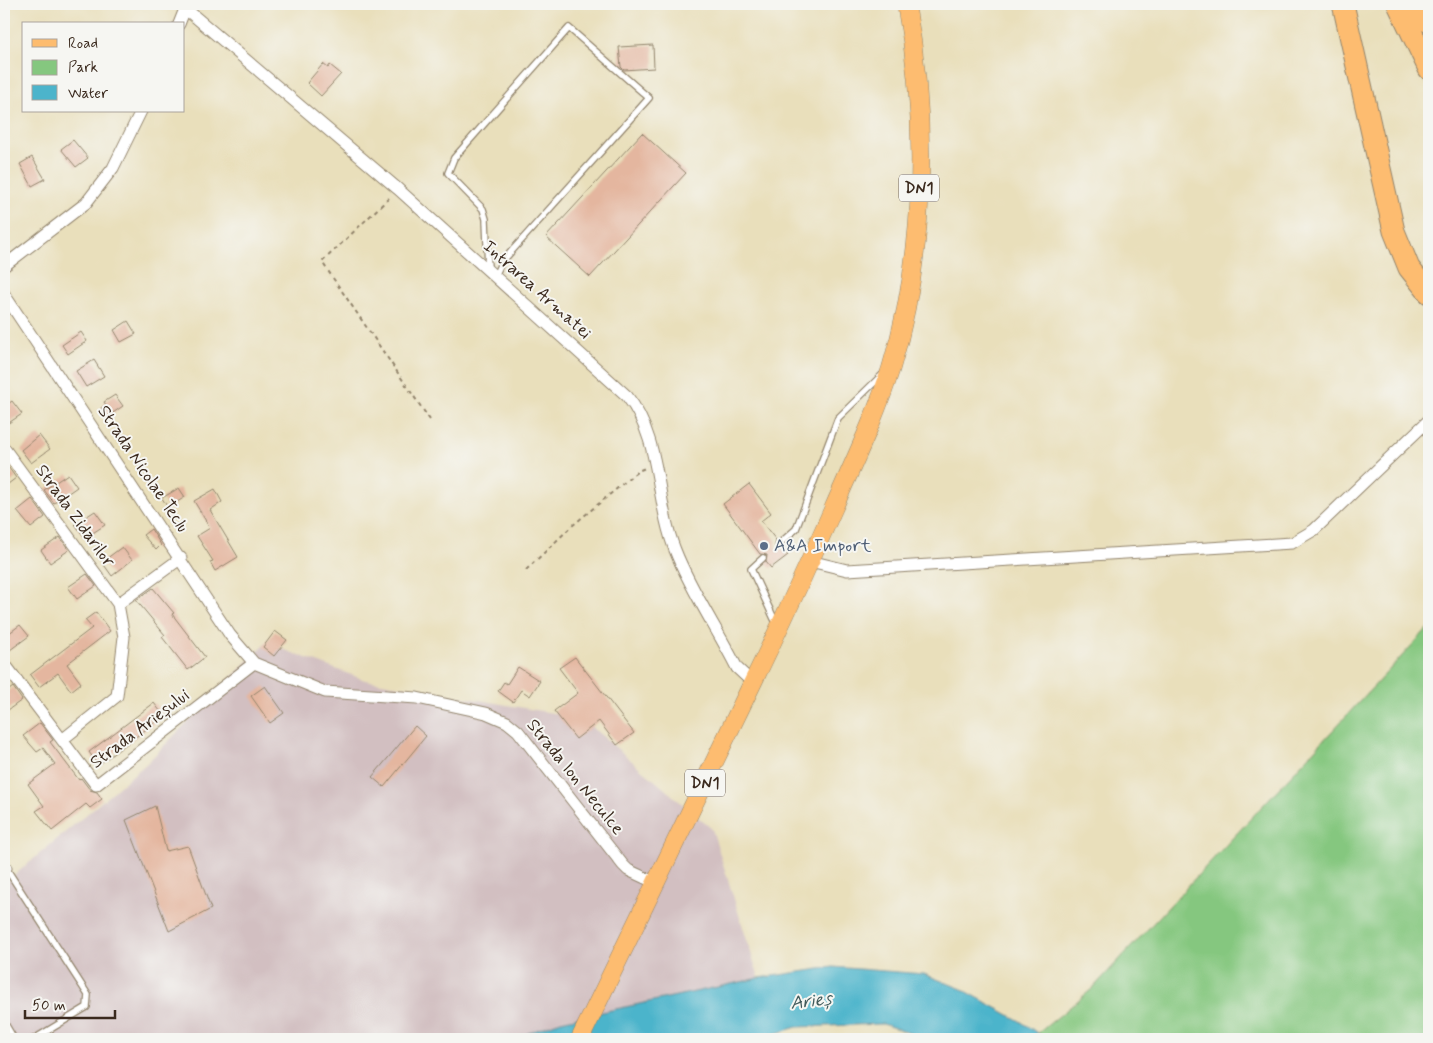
<svg xmlns="http://www.w3.org/2000/svg" width="1433" height="1043" viewBox="0 0 1433 1043" font-family="Mynerve,sans-serif">
  <style>
    .industrial { fill: #d2bfc1 }
    .green { fill: #85c77f; stroke: #60784e }
    .water { fill: #4cb4cb; stroke: #446f74 }
    .building { fill: #e4b69f }
    .lines { fill: none; stroke-linecap: round; stroke-linejoin: round }
    .service-casing { stroke: #92846c; stroke-width: 8 }
    .minor-casing { stroke: #92846c; stroke-width: 13 }
    .primary-casing { stroke: #92846c; stroke-width: 19 }
    .motorway-casing { stroke: #92846c; stroke-width: 23 }
    .path { stroke: #92846c; stroke-width: 2; stroke-dasharray: 4 4; stroke-linecap: butt }
    .service { stroke: #fff; stroke-width: 5.5 }
    .minor { stroke: #fff; stroke-width: 11 }
    .primary { stroke: #fdbc6f; stroke-width: 18 }
    .motorway { stroke: #fdbc6f; stroke-width: 21 }
    .service-dot { fill: #5c6f8a; stroke: #f6f6f2; stroke-width: 2 }
    .labels { text-anchor: middle; dominant-baseline: central; stroke-width: 4; stroke-linejoin: round; paint-order: stroke }
    .shield { fill: #f6f6f2; stroke: #73675e; stroke-width: 1 }
    .shield-label { font-size: 16px; font-weight: bold; fill: #3b2a1e }
    .street-label { font-size: 18px; fill: #3b2a1e; stroke: #f6f6f2 }
    .service-label { font-size: 18px; fill: #4e5e75; stroke: #f6f6f2; text-anchor: start }
    .water-label { font-size: 19px; font-style: italic; fill: #415a5b; stroke: #f6f6f2 }
  </style>
  <rect width="100%" height="100%" fill="#f6f6f2"/>
  <filter id="ink" filterUnits="userSpaceOnUse"><feTurbulence type="fractalNoise" baseFrequency=".02" numOctaves="2"/><feDisplacementMap in="SourceGraphic" scale="10" xChannelSelector="R" yChannelSelector="G"/><feConvolveMatrix kernelMatrix="1 2 1 2 8 2 1 2 1" color-interpolation-filters="sRGB"/></filter>
  <filter id="wash" filterUnits="userSpaceOnUse"><feTurbulence type="fractalNoise" baseFrequency=".0096" numOctaves="4" result="noise"/><feDisplacementMap in="SourceGraphic" scale="20" xChannelSelector="R" yChannelSelector="G"/><feGaussianBlur stdDeviation="1.12" result="paint"/><feColorMatrix in="noise" values="0 0 0 0 0 0 0 0 0 0 0 0 0 0 0 0 0 1.4 0 .05"/><feComposite in="paint" operator="in"/></filter>
  <g filter="url(#wash)">
    <rect width="100%" height="100%" fill="#e9dfbb"/>
    <path class="industrial" d="M 266,643 L 365,680 L 581,718 L 712,829 L 759,978 L 561,1021 L 512,1039 L 4,1039 L 4,884 L 146,764 Z"/>
    <path class="green" d="M 1429,627 L 1429,1039 L 1046,1039 L 1037,1034 L 1092,989 Z"/>
    <path class="water" d="M 833,967 L 924,974 L 962,989 L 1020,1021 L 1046,1039 L 926,1039 L 883,1024 L 797,1027 L 757,1039 L 512,1039 L 561,1021 L 759,978 Z"/>
    <g id="blocks">
      <path class="building" d="M 653,45 L 654,68 L 624,70 L 621,67 L 619,47 Z
        M 323,64 L 328,68 L 330,65 L 341,74 L 321,96 L 307,83 Z
        M 642,133 L 686,173 L 590,277 L 546,237 Z
        M 73,140 L 88,158 L 76,167 L 61,149 Z
        M 32,157 L 45,179 L 32,186 L 20,164 Z
        M 128,321 L 136,334 L 121,342 L 114,330 Z
        M 81,332 L 87,341 L 68,354 L 62,345 Z
        M 94,360 L 104,376 L 86,387 L 76,371 Z
        M 115,395 L 123,406 L 107,417 L 101,408 L 106,405 L 104,402 Z
        M 12,401 L 22,414 L 4,426 L 4,407 Z
        M 39,435 L 50,449 L 31,463 L 21,450 Z
        M 4,461 L 16,478 L 4,487 Z
        M 68,474 L 77,487 L 54,503 L 44,490 Z
        M 749,484 L 771,513 L 761,521 L 776,540 L 775,547 L 782,548 L 788,555 L 771,568 L 766,562 L 767,555 L 760,554 L 723,504 Z
        M 179,488 L 185,497 L 168,508 L 162,498 Z
        M 215,489 L 222,502 L 210,510 L 238,557 L 215,571 L 210,562 L 213,561 L 197,536 L 210,528 L 194,501 Z
        M 32,499 L 45,517 L 31,528 L 17,511 Z
        M 95,511 L 105,525 L 85,538 L 75,524 Z
        M 151,529 L 161,545 L 156,550 L 143,535 Z
        M 60,537 L 69,550 L 50,563 L 41,550 Z
        M 122,547 L 132,560 L 112,576 L 102,562 Z
        M 87,574 L 96,586 L 77,599 L 68,587 Z
        M 153,588 L 174,613 L 172,614 L 205,657 L 188,670 L 162,637 L 165,635 L 136,600 Z
        M 96,612 L 110,631 L 67,664 L 81,683 L 71,691 L 58,673 L 39,687 L 30,675 L 92,628 L 85,620 Z
        M 20,625 L 29,636 L 10,650 L 4,641 L 4,637 Z
        M 275,631 L 287,640 L 274,656 L 263,647 Z
        M 575,657 L 634,733 L 617,745 L 599,721 L 576,739 L 554,711 L 578,693 L 559,668 Z
        M 518,667 L 540,681 L 530,696 L 521,690 L 513,702 L 498,691 L 504,682 L 507,684 Z
        M 265,686 L 284,713 L 270,723 L 251,696 Z
        M 13,687 L 22,700 L 8,710 L 4,704 L 4,694 Z
        M 154,703 L 164,716 L 98,765 L 89,752 Z
        M 40,723 L 53,740 L 50,742 L 79,780 L 81,778 L 90,790 L 97,792 L 102,799 L 90,808 L 86,804 L 52,831 L 36,811 L 44,806 L 28,784 L 55,764 L 43,748 L 37,752 L 23,736 Z
        M 415,726 L 426,736 L 384,787 L 372,777 Z
        M 155,806 L 166,851 L 188,846 L 211,909 L 169,931 L 126,820 Z"/>
    </g>
  </g>
  <g filter="url(#ink)">
    <use href="#blocks" fill-opacity="0" stroke="#92846c" stroke-width="1"/>
    <g class="lines">
      <g class="service-casing">
        <path id="service" d="M 488,269 L 486,219 L 483,209 L 448,173 L 454,158 L 569,28 L 649,98 L 501,263 L 495,276
          M 779,544 L 796,529 L 838,418 L 883,374
          M 763,558 L 751,569 L 777,625
          M 6,868 L 88,995 L 87,1007 L 34,1039
          M 4,1022 L 14,1039"/>
      </g>
      <g class="minor-casing">
        <path id="minor" d="M 180,4 L 398,189 L 627,396 C 662,440 655,500 675,550 C 691,591 717,628 737,668 L 753,683
          M 179,24 L 185,9
          M 4,266 L 86,203 L 113,168 L 141,111
          M 4,294 L 230,635 L 254,663 L 325,692 L 417,698 L 486,713 L 507,722 L 518,731 L 623,865 L 628,870 L 656,883
          M 4,448 L 118,604 L 124,637 L 117,696 L 62,740
          M 810,561 L 847,570 L 1292,543 L 1314,530 L 1429,420
          M 118,604 L 181,558
          M 4,663 L 96,785 L 254,663
          M 4,865 L 6,868"/>
      </g>
      <g class="primary-casing">
        <path id="primary" d="M 580,1039 C 637,920 695,802 752,684 C 781,625 808,566 834,507 C 854,461 876,416 891,368 C 926,254 928,120 906,4"/>
      </g>
      <g class="motorway-casing">
        <path id="motorway" d="M 1343,4 L 1394,231 L 1409,268 L 1429,293
          M 1398,4 L 1429,69
          M 1421,4 L 1429,22"/>
      </g>
      <path class="path" d="M 389,198 L 322,262 L 430,420
        M 526,570 L 572,526 L 638,471 L 645,468"/>
      <use href="#service" class="service"/>
      <use href="#minor" class="minor"/>
      <use href="#primary" class="primary"/>
      <use href="#motorway" class="motorway"/>
    </g>
  </g>
  <circle class="service-dot" cx="764" cy="546" r="5"/>
  <g class="labels">
    <g class="shield">
      <rect x="899" y="174.5" width="40" height="27" rx="4"/>
      <rect x="685" y="769.5" width="40" height="27" rx="4"/>
    </g>
    <g class="shield-label">
      <text x="919" y="188">DN1</text>
      <text x="705" y="783">DN1</text>
    </g>
    <g class="street-label">
      <text transform="translate(537 290) rotate(42)">Intrarea Armatei</text>
      <text transform="translate(143 469) rotate(56)">Strada Nicolae Teclu</text>
      <text transform="translate(75 516) rotate(54)">Strada Zidarilor</text>
      <text transform="translate(140 729) rotate(-37)">Strada Arieșului</text>
      <text transform="translate(575 777) rotate(51)">Strada Ion Neculce</text>
    </g>
    <g class="service-label">
      <text x="774" y="546">A&amp;A Import</text>
    </g>
    <g class="water-label">
      <text transform="translate(811 1001) rotate(-7)">Arieș</text>
    </g>
  </g>
  <rect width="1433" height="1043" fill="none" stroke="#f6f6f2" stroke-width="20"/>
  <rect x="22" y="22" width="162" height="90" fill="#f6f6f2" stroke="#aba49d"/>
  <rect x="32" y="39" width="25" height="8" fill="#fdbc6f" stroke="#aba49d"/>
  <text x="68" y="48" font-size="15" fill="#3b2a1e">Road</text>
  <rect x="32" y="60" width="25" height="15" fill="#85c77f" stroke="#aba49d"/>
  <text x="68" y="72" font-size="15" fill="#3b2a1e">Park</text>
  <rect x="32" y="85" width="25" height="15" fill="#4cb4cb" stroke="#aba49d"/>
  <text x="68" y="98" font-size="15" fill="#3b2a1e">Water</text>
  <path d="M25 1010v8h90v-8" fill="none" stroke="#3b2a1e" stroke-width="2.5"/>
  <text x="32" y="1010" font-size="15" fill="#3b2a1e" stroke="#f6f6f2" stroke-width="4" paint-order="stroke">50 m</text>
</svg>
